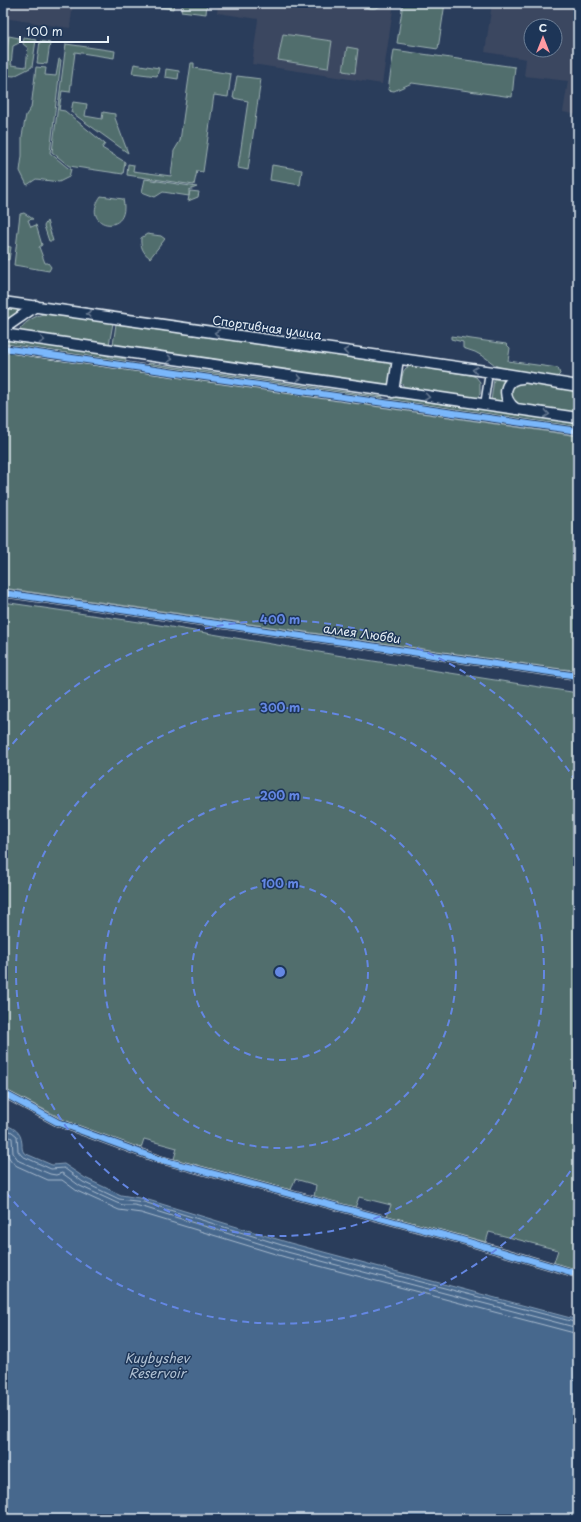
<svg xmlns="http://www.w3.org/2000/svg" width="581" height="1522" viewBox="0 0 581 1522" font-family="'Playpen Sans',sans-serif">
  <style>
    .built { fill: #3a4660; fill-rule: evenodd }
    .green { fill: #516e6d; stroke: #9cb0b2 }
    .water { fill: #47688d; stroke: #879fb8 }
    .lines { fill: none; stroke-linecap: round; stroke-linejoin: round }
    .shore { stroke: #a8bacd; stroke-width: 1 }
    .street-casing { stroke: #e8f1f8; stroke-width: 9 }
    .primary-casing { stroke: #e8f1f8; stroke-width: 13 }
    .street { stroke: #1d3557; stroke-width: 6 }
    .primary { stroke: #1d3557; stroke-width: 10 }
    .cycleway-casing { stroke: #1d3557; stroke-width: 8 }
    .cycleway { stroke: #7ab7fb; stroke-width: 6 }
    .oneway { stroke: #64778f }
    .ring { fill: none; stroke: #6487e3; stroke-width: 2; stroke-dasharray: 7 5 }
    .labels { text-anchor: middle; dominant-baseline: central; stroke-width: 3; stroke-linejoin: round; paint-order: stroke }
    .street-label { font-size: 12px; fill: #e8f1f8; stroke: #1d3557 }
    .water-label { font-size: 13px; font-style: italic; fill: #b0c1d3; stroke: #1d3557 }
    .centre { fill: #6487e3; stroke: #1d3557; stroke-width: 2 }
    .ring-label { font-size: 12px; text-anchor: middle; font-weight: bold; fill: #6487e3; stroke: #1d3557; stroke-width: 3; stroke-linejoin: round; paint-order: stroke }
  </style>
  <rect width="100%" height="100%" fill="#2a3d5b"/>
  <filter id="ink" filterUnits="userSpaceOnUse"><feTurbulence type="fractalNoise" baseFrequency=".025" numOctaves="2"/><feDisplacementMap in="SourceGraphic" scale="8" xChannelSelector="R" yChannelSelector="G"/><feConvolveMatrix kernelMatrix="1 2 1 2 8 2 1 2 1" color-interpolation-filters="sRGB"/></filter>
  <g filter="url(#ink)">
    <path class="built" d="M 3,3 L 73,3 L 70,28 L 3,18 Z
      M 218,3 L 394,3 L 382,84 L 252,64 L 258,19 L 217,13 Z
      M 492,3 L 578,3 L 578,115 L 563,112 L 568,81 L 524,76 L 526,59 L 485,52 ZM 531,26 L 555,26 L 555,50 L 531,50 Z"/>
    <path class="green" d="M 132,3 L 174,3 L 173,9 Z
      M 183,3 L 207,3 L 206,14 L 181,11 Z
      M 358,3 L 383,3 C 379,11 364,9 358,3 Z
      M 403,3 L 445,3 L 438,49 L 397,43 Z
      M 283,34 L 332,41 L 328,68 L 278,60 Z
      M 9,36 L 19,38 L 19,43 L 13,46 L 11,65 L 26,67 L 28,48 L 23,44 L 24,38 L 36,40 L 32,67 L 14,76 L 3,75 Z
      M 40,41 L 50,43 L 47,64 L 37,63 Z
      M 66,44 L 115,51 L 114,58 L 75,52 L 70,92 L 62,91 L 59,110 L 65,111 L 105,144 L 102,148 L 125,162 L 123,174 L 69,166 L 52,152 Z
      M 347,47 L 358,49 L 355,73 L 343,71 Z
      M 394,50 L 515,67 L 512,97 L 412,83 L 394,91 L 388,90 Z
      M 59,59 L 61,60 L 50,153 L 68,168 L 71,169 L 69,177 L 59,182 L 36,179 L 27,185 L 20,171 L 22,156 L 22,136 L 26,115 L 31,108 L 36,67 L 46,68 L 45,75 L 56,76 Z
      M 191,63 L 194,63 L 194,68 L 231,74 L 228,97 L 214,95 L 203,172 L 197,171 L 194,185 L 127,175 L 128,164 L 134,165 L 133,171 L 171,176 L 174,151 L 180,141 Z
      M 134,64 L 159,68 L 157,76 L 132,73 Z
      M 166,69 L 179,71 L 178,79 L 165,77 Z
      M 237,76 L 261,79 L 248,170 L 238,168 L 248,101 L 233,98 Z
      M 73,102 L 87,104 L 85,116 L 102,119 L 103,112 L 115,114 L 115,118 L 128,153 L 71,112 Z
      M 272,165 L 302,170 L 300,185 L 270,180 Z
      M 145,179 L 197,187 L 189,190 L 189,196 L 163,192 L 155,197 L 142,192 Z
      M 190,191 L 199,192 L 198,197 L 188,201 Z
      M 101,196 L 123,199 C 132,238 78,228 101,196 Z
      M 24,213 L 33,219 L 28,220 L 31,227 L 36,225 L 42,245 L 39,247 L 45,263 L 48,263 L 51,267 L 49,271 L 14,265 L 20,214 Z
      M 47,221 L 53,241 L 49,241 L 44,226 Z
      M 147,234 L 161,236 L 165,239 L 150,258 C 143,253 140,246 141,238 Z
      M 3,246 L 11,247 L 9,260 L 3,259 Z
      M 3,307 L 16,309 L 18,311 L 17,314 L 3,324 Z
      M 44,314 L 113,323 L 109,345 L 19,332 C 21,324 36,315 44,314 Z
      M 116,324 L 388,363 L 393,367 L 390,384 L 386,385 L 113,345 Z
      M 451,336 L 506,344 L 510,348 L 508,361 L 558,368 L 560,374 L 557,377 L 505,370 L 495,365 L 486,358 L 475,352 L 463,348 L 463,342 L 451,339 Z
      M 3,340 L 18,340 L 98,352 L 110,357 L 126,359 L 125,365 L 3,347 Z
      M 3,352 L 578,436 L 578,670 L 561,669 L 3,588 Z
      M 148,363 L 383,397 L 382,401 L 148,367 Z
      M 412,366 L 470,375 L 476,377 L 480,382 L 480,394 L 477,398 L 474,398 L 405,388 L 401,383 C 403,374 402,367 412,366 Z
      M 494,379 L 507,381 L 501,390 L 503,402 L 491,401 Z
      M 522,383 L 578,391 L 578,414 L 520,406 C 508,400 508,386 522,383 Z
      M 391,397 L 578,423 L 578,430 L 391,403 Z
      M 3,602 L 153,624 L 354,658 L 578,693 L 578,1271 L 553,1265 L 558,1250 L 489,1232 L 486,1242 L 387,1216 L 391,1205 L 359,1197 L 355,1208 L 314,1197 L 316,1185 L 295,1179 L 291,1190 L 275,1186 L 174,1159 L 177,1148 L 144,1139 L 141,1148 L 131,1146 L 71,1123 L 3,1089 Z"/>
    <path class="water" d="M 3,1124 C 14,1128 21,1131 22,1144 C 22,1148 22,1150 24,1153 L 52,1165 L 64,1164 L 85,1178 L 121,1195 L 145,1199 L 290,1243 L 578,1320 L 578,1519 L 3,1519 Z"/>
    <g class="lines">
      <path class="shore" d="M 3,1128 L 12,1132 L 17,1136 L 18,1151 L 22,1156 L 51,1169 L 64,1168 L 83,1182 L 119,1199 L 144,1202 L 288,1247 L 578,1323
        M 3,1134 L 12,1138 L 13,1153 L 19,1161 L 50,1174 L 56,1175 L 62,1173 L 80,1186 L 117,1203 L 123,1205 L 134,1205 L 143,1207 L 287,1252 L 578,1328
        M 3,1140 L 6,1142 L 8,1156 L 12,1162 L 17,1166 L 48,1180 L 62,1180 L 77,1191 L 119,1210 L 141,1213 L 285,1257 L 578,1334"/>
      <g class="street-casing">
        <path id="street" d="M 3,348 L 578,431
          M 484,405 L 488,379
          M 3,593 L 578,676
          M 3,1093 L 57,1122 L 158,1159 L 455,1238 L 578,1274"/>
      </g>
      <g class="primary-casing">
        <path id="primary" d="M 3,302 L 499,373 L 578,386
          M 3,329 L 36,306
          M 3,334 L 578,418
          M 393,392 L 398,359
          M 516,409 C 501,399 503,378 523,378"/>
      </g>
      <use href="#street" class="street"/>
      <use href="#primary" class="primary"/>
      <g class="cycleway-casing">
        <path id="cycleway" d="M 3,348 L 578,431
          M 3,593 L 578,676
          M 3,1093 L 57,1122 L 158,1159 L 455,1238 L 578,1274"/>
      </g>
      <use href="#cycleway" class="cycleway"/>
    </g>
    <defs><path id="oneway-chevron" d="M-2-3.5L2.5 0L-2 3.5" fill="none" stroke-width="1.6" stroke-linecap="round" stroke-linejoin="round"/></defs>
    <g class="oneway">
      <use href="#oneway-chevron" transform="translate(89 314) rotate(-172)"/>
      <use href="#oneway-chevron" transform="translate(217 333) rotate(-172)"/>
      <use href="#oneway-chevron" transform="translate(42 340) rotate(9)"/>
      <use href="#oneway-chevron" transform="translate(346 351) rotate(-172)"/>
      <use href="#oneway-chevron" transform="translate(170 359) rotate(8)"/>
      <use href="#oneway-chevron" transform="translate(475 370) rotate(-172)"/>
      <use href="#oneway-chevron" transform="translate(299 378) rotate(8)"/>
      <use href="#oneway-chevron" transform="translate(427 397) rotate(8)"/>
      <use href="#oneway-chevron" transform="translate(547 414) rotate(8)"/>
    </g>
  </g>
  <g class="ring">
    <circle cx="280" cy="972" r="88"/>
    <circle cx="280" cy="972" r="176"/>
    <circle cx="280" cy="972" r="264"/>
    <path d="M577 1161A352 352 0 0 1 5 1191M5 753A352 352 0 0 1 577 783"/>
  </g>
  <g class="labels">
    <g class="street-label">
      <text transform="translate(267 327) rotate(8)">Спортивная улица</text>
      <text transform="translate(362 633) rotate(8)">аллея Любви</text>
    </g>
    <g class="water-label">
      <text x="157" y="1357">Kuybyshev<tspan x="157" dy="15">Reservoir</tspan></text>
    </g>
  </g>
  <circle cx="280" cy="972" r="6" class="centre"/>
  <g class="ring-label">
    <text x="280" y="624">400 m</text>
    <text x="280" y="712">300 m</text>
    <text x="280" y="800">200 m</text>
    <text x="280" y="888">100 m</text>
  </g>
  <rect width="581" height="1522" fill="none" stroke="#1d3557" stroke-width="16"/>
  <rect x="8" y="8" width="565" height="1506" fill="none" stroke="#e8f1f8" stroke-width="1.5" filter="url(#ink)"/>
  <g transform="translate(543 38)"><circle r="19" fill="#1d3557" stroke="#6e8097"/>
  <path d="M0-3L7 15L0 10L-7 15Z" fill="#ff9aa2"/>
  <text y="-6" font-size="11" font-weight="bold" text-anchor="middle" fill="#e8f1f8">С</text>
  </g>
  <path d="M20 36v6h88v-6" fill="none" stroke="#e8f1f8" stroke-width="2"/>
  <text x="26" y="36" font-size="12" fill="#e8f1f8" stroke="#1d3557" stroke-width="3" paint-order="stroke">100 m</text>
</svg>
